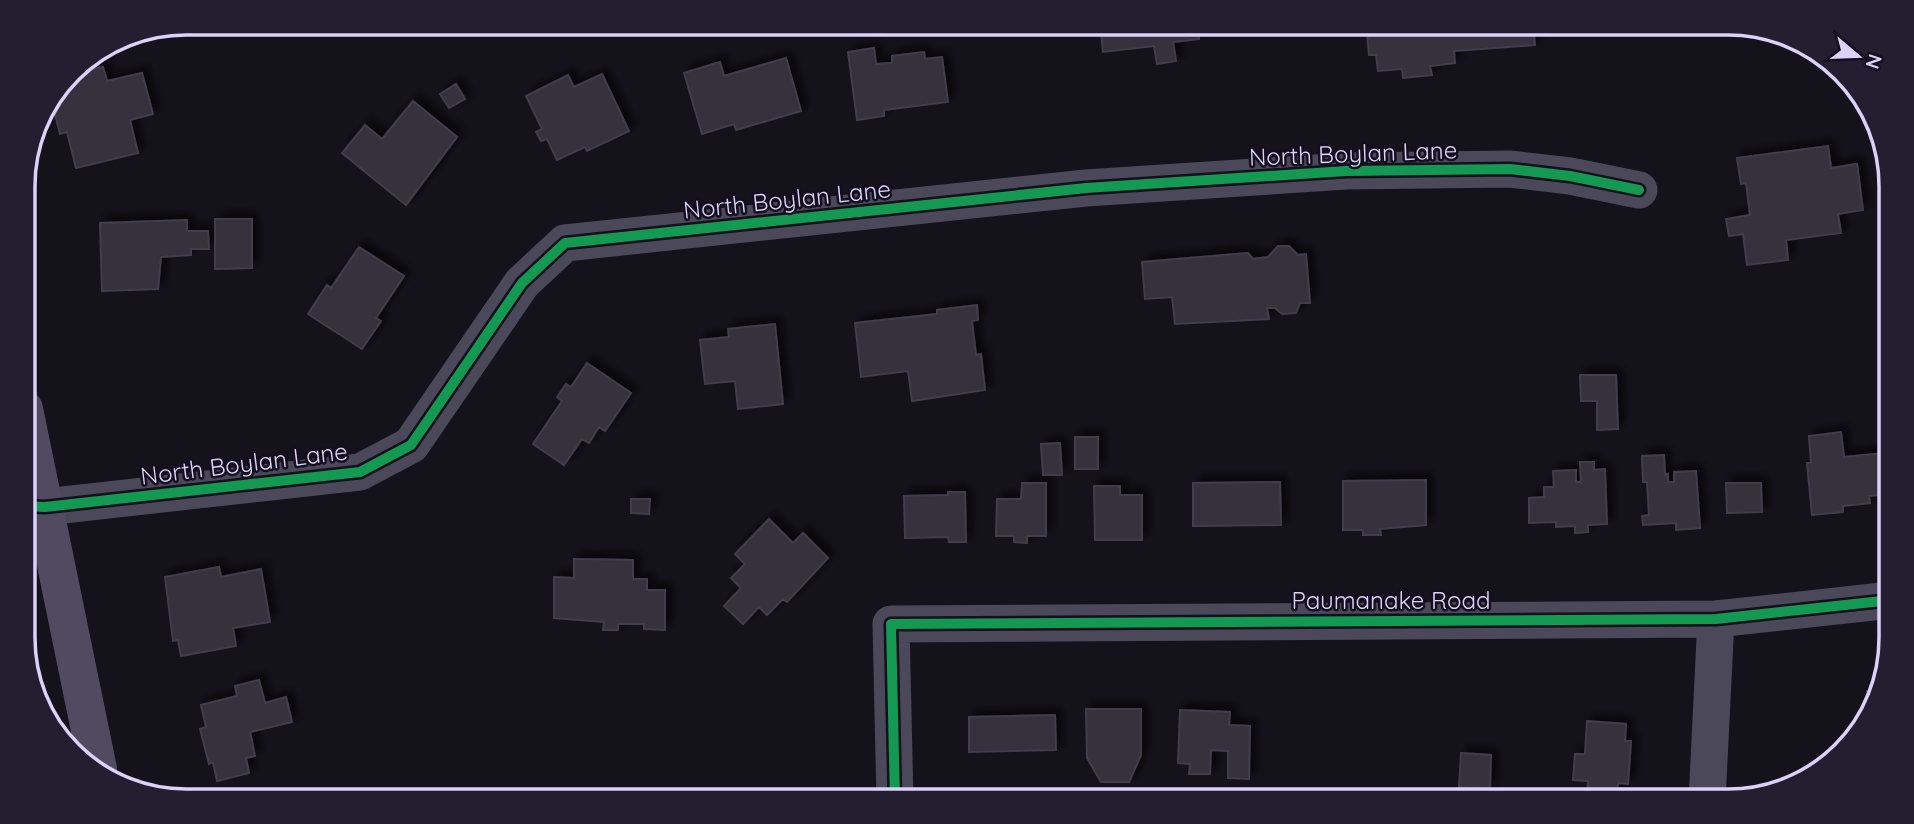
<svg xmlns="http://www.w3.org/2000/svg" width="1914" height="824" viewBox="0 0 1914 824" font-family="Quicksand,sans-serif">
  <style>
    .building { fill: #34303d; stroke: #423d4d; stroke-width: 2; filter: url(#shadow) }
    .lines { fill: none; stroke-linecap: round; stroke-linejoin: round }
    .minor { stroke: #4b485a; stroke-width: 37 }
    .secondary { stroke: #504b60; stroke-width: 38 }
    .cycleway-casing { stroke: #130f1e; stroke-width: 15 }
    .cycleway { stroke: #139951; stroke-width: 10 }
    .labels { text-anchor: middle; dominant-baseline: central; stroke-width: 5; stroke-linejoin: round; paint-order: stroke }
    .street-label { font-size: 24px; fill: #dbd1f9; stroke: #130f1e }
    .rim { fill: none; stroke: #dbd1f9; stroke-width: 3.5 }
  </style>
  <defs>
    <filter id="shadow"><feDropShadow dx="6" dy="-6" stdDeviation="3.5" flood-color="#0009"/></filter>
  </defs>
  <rect width="100%" height="100%" fill="#14121a"/>
  <path class="building" d="M 1100,23 L 1198,23 L 1199,39 L 1173,42 L 1176,61 L 1157,64 L 1154,46 L 1103,52 Z
    M 1366,23 L 1533,23 L 1535,45 L 1454,51 L 1455,63 L 1430,66 L 1432,75 L 1403,78 L 1402,69 L 1378,71 L 1376,55 L 1369,55 Z
    M 874,48 L 876,64 L 892,63 L 892,56 L 924,52 L 925,59 L 942,57 L 948,102 L 884,110 L 884,116 L 857,120 L 848,52 Z
    M 786,58 L 801,111 L 736,130 L 734,124 L 702,134 L 684,73 L 720,62 L 724,76 Z
    M 103,67 L 107,81 L 142,73 L 153,114 L 130,120 L 138,153 L 76,168 L 67,132 L 60,134 L 51,99 L 69,76 Z
    M 602,74 L 629,131 L 587,151 L 585,147 L 557,160 L 547,139 L 541,141 L 536,132 L 542,129 L 526,96 L 568,75 L 574,87 Z
    M 456,84 L 465,99 L 449,108 L 440,94 Z
    M 413,101 L 457,137 L 406,205 L 342,153 L 365,125 L 382,139 Z
    M 1828,146 L 1831,168 L 1857,164 L 1863,210 L 1838,214 L 1841,233 L 1786,240 L 1788,260 L 1747,265 L 1743,234 L 1729,236 L 1726,219 L 1750,215 L 1746,183 L 1741,184 L 1737,158 Z
    M 215,219 L 252,219 L 252,268 L 215,269 Z
    M 187,220 L 187,231 L 208,231 L 209,249 L 191,249 L 191,255 L 161,257 L 158,289 L 102,291 L 100,223 Z
    M 1278,246 L 1289,246 L 1298,255 L 1306,254 L 1310,303 L 1300,303 L 1296,313 L 1282,314 L 1275,308 L 1267,308 L 1269,319 L 1175,324 L 1172,297 L 1145,299 L 1142,262 L 1248,253 L 1253,259 L 1268,257 Z
    M 359,247 L 404,276 L 376,318 L 381,321 L 362,349 L 308,314 L 327,285 L 331,288 Z
    M 977,305 L 978,320 L 972,321 L 976,355 L 981,354 L 985,390 L 912,401 L 908,371 L 861,377 L 855,323 L 937,314 L 937,310 Z
    M 775,324 L 783,404 L 738,409 L 735,381 L 705,384 L 700,340 L 729,337 L 728,329 Z
    M 587,363 L 631,393 L 605,431 L 599,427 L 589,443 L 582,439 L 564,465 L 533,444 L 562,401 L 557,397 L 566,384 L 571,387 Z
    M 1580,375 L 1616,375 L 1618,429 L 1597,430 L 1597,401 L 1581,401 Z
    M 1841,432 L 1844,457 L 1884,453 L 1888,494 L 1869,496 L 1870,503 L 1843,506 L 1843,512 L 1812,515 L 1807,463 L 1811,463 L 1809,436 Z
    M 1075,437 L 1098,437 L 1098,469 L 1075,469 Z
    M 1060,443 L 1062,475 L 1043,475 L 1041,444 Z
    M 1664,455 L 1665,475 L 1668,474 L 1668,482 L 1674,482 L 1674,472 L 1696,471 L 1700,528 L 1676,530 L 1676,523 L 1643,525 L 1642,516 L 1649,515 L 1647,482 L 1643,482 L 1642,456 Z
    M 1580,462 L 1594,462 L 1594,470 L 1605,469 L 1607,524 L 1588,525 L 1588,532 L 1575,533 L 1575,526 L 1556,527 L 1556,522 L 1529,523 L 1529,498 L 1544,497 L 1544,487 L 1554,487 L 1553,471 L 1576,470 L 1576,482 L 1581,482 Z
    M 1426,480 L 1426,525 L 1380,529 L 1381,535 L 1363,535 L 1363,530 L 1343,530 L 1343,481 Z
    M 1280,482 L 1281,525 L 1193,526 L 1193,483 Z
    M 1022,483 L 1046,483 L 1046,536 L 1027,536 L 1027,543 L 1014,542 L 1014,536 L 996,536 L 997,499 L 1021,499 Z
    M 1726,483 L 1761,483 L 1762,512 L 1727,513 Z
    M 1094,486 L 1120,486 L 1120,495 L 1142,495 L 1142,540 L 1095,540 Z
    M 948,492 L 965,492 L 966,542 L 949,542 L 948,537 L 905,538 L 904,496 L 948,495 Z
    M 631,499 L 650,499 L 649,514 L 631,513 Z
    M 769,519 L 793,543 L 803,533 L 828,558 L 787,602 L 783,599 L 767,615 L 759,607 L 743,624 L 724,606 L 741,588 L 731,578 L 745,564 L 735,554 Z
    M 574,559 L 633,560 L 633,579 L 647,579 L 647,590 L 665,590 L 665,630 L 644,629 L 644,624 L 618,624 L 618,630 L 603,630 L 604,622 L 554,618 L 554,577 L 574,578 Z
    M 219,567 L 221,577 L 261,569 L 270,622 L 233,628 L 236,646 L 181,656 L 178,640 L 173,641 L 165,577 Z
    M 259,680 L 265,703 L 286,697 L 292,722 L 250,732 L 255,756 L 246,758 L 249,773 L 217,781 L 213,762 L 209,764 L 200,729 L 206,727 L 201,705 L 237,696 L 235,686 Z
    M 1881,689 L 1879,700 L 1869,712 L 1867,691 Z
    M 1086,709 L 1141,709 L 1141,755 L 1129,782 L 1101,782 L 1087,758 Z
    M 1180,710 L 1230,712 L 1229,725 L 1250,726 L 1249,779 L 1228,778 L 1228,751 L 1211,750 L 1210,774 L 1189,774 L 1190,764 L 1178,763 Z
    M 1055,715 L 1056,750 L 969,752 L 969,717 Z
    M 1587,721 L 1626,724 L 1625,741 L 1631,741 L 1628,784 L 1618,783 L 1617,801 L 1587,801 L 1588,781 L 1573,780 L 1575,754 L 1585,754 Z
    M 1461,753 L 1491,755 L 1490,789 L 1459,787 Z"/>
  <g class="lines">
    <path class="minor" d="M 24,506 L 45,507 L 360,472 L 411,445 L 522,283 L 565,243 L 1086,188 L 1346,171 L 1510,169 L 1570,176 L 1639,190
      M 895,801 L 891,624 L 1716,619 L 1891,600
      M 1707,801 L 1716,619"/>
    <path class="secondary" d="M 24,409 L 98,769"/>
    <g class="cycleway-casing">
      <path id="cycleway" d="M 24,506 L 45,507 L 360,472 L 411,445 L 522,283 L 565,243 L 1086,188 L 1346,171 L 1510,169 L 1570,176 L 1639,190
        M 895,801 L 891,624 L 1716,619 L 1891,600"/>
    </g>
    <use href="#cycleway" class="cycleway"/>
  </g>
  <g class="labels">
    <g class="street-label">
      <text transform="translate(1353 153) rotate(-2)">North Boylan Lane</text>
      <text transform="translate(787 199) rotate(-6)">North Boylan Lane</text>
      <text transform="translate(244 463) rotate(-7)">North Boylan Lane</text>
      <text x="1391" y="600">Paumanake Road</text>
    </g>
  </g>
  <path d="M0 0H1914V824H0ZM186 35H1728A151 151 0 0 1 1879 186V638A151 151 0 0 1 1728 789H186A151 151 0 0 1 35 638V186A151 151 0 0 1 186 35Z" fill="#231f30" fill-rule="evenodd"/>
  <path class="rim" d="M186 35H1728A151 151 0 0 1 1879 186V638A151 151 0 0 1 1728 789H186A151 151 0 0 1 35 638V186A151 151 0 0 1 186 35Z"/>
  <g transform="translate(1858 56) rotate(109)" stroke="#130f1e" stroke-width="5" paint-order="stroke">
  <path d="M0-5L12 26L0 18L-12 26Z" fill="#dbd1f9"/>
  <text y="-10" font-size="19" font-weight="bold" text-anchor="middle" fill="#dbd1f9">N</text>
  </g>
</svg>
